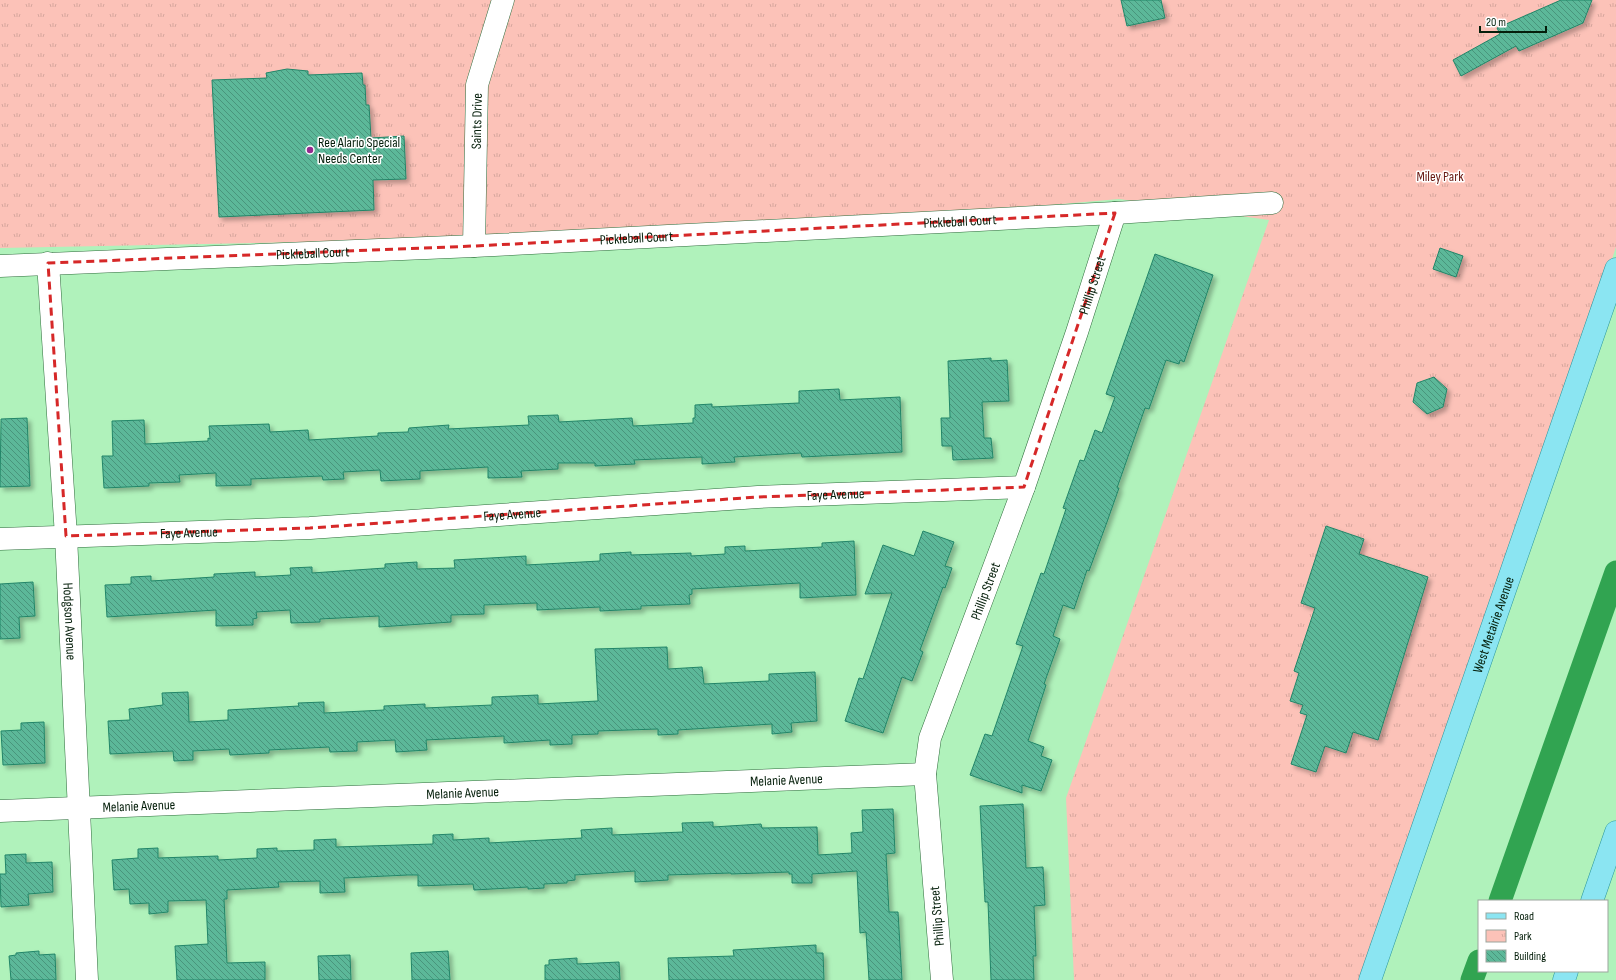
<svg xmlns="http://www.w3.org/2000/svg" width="1616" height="980" viewBox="0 0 1616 980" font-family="'Sofia Sans Condensed',sans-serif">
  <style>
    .park { fill: url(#park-tufts) }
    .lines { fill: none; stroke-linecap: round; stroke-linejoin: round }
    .canal { stroke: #31a451; stroke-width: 23 }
    .building { fill: url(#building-back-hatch); stroke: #218568; filter: url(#shadow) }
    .minor-casing { stroke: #2d6c3b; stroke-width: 23 }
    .major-casing { stroke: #2a959b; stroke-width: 23 }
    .minor { stroke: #fff; stroke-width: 22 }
    .major { stroke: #8be5f2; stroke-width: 22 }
    .marked { fill: none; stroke: #d62828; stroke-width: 3; stroke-dasharray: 8 5; stroke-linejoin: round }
    .poi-dot { fill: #922b8f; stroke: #fff; stroke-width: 1.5 }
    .labels { text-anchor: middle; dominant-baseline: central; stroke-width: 3; stroke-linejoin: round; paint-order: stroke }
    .street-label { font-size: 14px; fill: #051f0b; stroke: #fff }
    .poi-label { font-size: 14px; fill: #051f0b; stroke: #fff; text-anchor: start }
    .park-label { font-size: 14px; fill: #671812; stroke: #fff }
  </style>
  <defs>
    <pattern id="park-tufts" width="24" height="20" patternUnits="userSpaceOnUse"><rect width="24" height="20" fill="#fcc2b8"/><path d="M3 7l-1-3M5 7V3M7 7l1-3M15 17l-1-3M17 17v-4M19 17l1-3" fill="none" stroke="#d6a69d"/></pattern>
    <pattern id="building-back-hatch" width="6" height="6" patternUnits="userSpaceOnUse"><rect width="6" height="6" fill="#5cb899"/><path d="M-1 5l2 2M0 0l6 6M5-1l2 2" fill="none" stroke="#4a957b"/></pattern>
    <filter id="shadow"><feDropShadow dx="3.5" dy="3.5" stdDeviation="2" flood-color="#0004"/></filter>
  </defs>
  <rect width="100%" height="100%" fill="#b0f2bb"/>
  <path class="park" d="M 0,0 L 1616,0 L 1616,247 L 1370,980 L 1074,980 L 1066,798 L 1269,220 L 1119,199 L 714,234 L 0,248 Z"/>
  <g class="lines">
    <path class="canal" d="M 1500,901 L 1616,572
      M 1472,980 L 1479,961"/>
  </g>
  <path class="building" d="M 1121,0 L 1161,0 L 1165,18 L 1127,26 Z
    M 1561,0 L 1592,0 L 1583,23 L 1519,51 L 1516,46 L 1461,76 L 1453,60 L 1500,34 L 1497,28 Z
    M 287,69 L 308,71 L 308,75 L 362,73 L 363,85 L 365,85 L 366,105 L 369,105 L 371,138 L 404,136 L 406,179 L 373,180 L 374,210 L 219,217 L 212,80 L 267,78 L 266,73 Z
    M 1440,248 L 1463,256 L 1456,277 L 1433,269 Z
    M 1155,254 L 1213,275 L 1184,362 L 1180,360 L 1179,364 L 1166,360 L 1149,409 L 1145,408 L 1117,488 L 1119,488 L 1107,522 L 1089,571 L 1087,570 L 1074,609 L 1063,605 L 1053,636 L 1060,639 L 1044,684 L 1046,685 L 1028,741 L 1044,747 L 1041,756 L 1052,760 L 1041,791 L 1022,785 L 1022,793 L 970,775 L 985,734 L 992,736 L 1023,646 L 1016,644 L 1041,573 L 1044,574 L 1066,509 L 1063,508 L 1080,460 L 1084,461 L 1095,430 L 1102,433 L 1115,397 L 1106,394 Z
    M 991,358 L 991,361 L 1007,360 L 1009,401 L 982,402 L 984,438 L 991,438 L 993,458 L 953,460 L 952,446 L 942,446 L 941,418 L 950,418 L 948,361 Z
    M 1434,377 L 1447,389 L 1443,407 L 1427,414 L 1413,402 L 1417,383 Z
    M 839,389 L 840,400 L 900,397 L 902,452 L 802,457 L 801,453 L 734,457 L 735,462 L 702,464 L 702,457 L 634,460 L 635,464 L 595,466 L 595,463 L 558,463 L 558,469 L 521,471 L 522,477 L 488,478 L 488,467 L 420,471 L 420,479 L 381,481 L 380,470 L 343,472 L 344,479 L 323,480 L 322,476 L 251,479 L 251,485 L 216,486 L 216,473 L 179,475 L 180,482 L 149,483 L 149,486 L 104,488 L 102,456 L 113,456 L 112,421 L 144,420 L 145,444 L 208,441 L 208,438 L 210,439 L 209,426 L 269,424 L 270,432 L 308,430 L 309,440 L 378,436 L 378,433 L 408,432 L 409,428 L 449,425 L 448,429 L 529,425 L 528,416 L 558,415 L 559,422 L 632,418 L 633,426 L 693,423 L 693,418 L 695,418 L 695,405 L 712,404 L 712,407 L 799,403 L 799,391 Z
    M 27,418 L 30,486 L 0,487 L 1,419 Z
    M 1326,526 L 1364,539 L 1359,554 L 1428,577 L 1378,740 L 1353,732 L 1346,753 L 1325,746 L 1316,772 L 1291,764 L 1307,715 L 1300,713 L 1303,705 L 1290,701 L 1299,673 L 1294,671 L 1315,608 L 1301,603 Z
    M 923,531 L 954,542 L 945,566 L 952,568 L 945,588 L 943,587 L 920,650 L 923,652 L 912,681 L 902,677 L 883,733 L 845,721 L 859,678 L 863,679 L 892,593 L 865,594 L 883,545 L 914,556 Z
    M 854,541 L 856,595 L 800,598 L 800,583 L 692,589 L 692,594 L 689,595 L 690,604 L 641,606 L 641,609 L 600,611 L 600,607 L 537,610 L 537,603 L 484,605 L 484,614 L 451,615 L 451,622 L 379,627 L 379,616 L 320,619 L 320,622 L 291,623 L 290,610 L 256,612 L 257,618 L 253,619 L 253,625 L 216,626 L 216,610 L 107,617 L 105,585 L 131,584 L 131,577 L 151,576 L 151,581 L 214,577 L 214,574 L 255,572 L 255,577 L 291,575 L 290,568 L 312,567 L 312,573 L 385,568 L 385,564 L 417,562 L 417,569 L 455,568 L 454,560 L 526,556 L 526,565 L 600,561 L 600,554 L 631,552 L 631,555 L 691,553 L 691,556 L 725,554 L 725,547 L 745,546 L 745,551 L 822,547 L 822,543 Z
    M 33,582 L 35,616 L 19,617 L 20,638 L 0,639 L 0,584 Z
    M 667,647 L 668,669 L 702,667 L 704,684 L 769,681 L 769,674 L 815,672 L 817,721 L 791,723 L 792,732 L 772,734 L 772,724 L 678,730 L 678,734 L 658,735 L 658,729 L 598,731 L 598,734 L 572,735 L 572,744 L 550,745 L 550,740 L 504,743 L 504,736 L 426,740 L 427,750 L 396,752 L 395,740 L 357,742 L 357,751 L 330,752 L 329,747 L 269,750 L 269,753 L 230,755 L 229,749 L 193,751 L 193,760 L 174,761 L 173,751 L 110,754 L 108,721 L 130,720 L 129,709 L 163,705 L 162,693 L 188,692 L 189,722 L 228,720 L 228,710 L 299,706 L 298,703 L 324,702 L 324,713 L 384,710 L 384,706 L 425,704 L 425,708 L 492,705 L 492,697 L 538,695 L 538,704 L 598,701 L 595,649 Z
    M 44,722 L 45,763 L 3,765 L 1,731 L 21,730 L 21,723 Z
    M 1023,804 L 1026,868 L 1043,867 L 1045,905 L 1034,906 L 1036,956 L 1033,956 L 1034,980 L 991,980 L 988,902 L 985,902 L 980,806 Z
    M 893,809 L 895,853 L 886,854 L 889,912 L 898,912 L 902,980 L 869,980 L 866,932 L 860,933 L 857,871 L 812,874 L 812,883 L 792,883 L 792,874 L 789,874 L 789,872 L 731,874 L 731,873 L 668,875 L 668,880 L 635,882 L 635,871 L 575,875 L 575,880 L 567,881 L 567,883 L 544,884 L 544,888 L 528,889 L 528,887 L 474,890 L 473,884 L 418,886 L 418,875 L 408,875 L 344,878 L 345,892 L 320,893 L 320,881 L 278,882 L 279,887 L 227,890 L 227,899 L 224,899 L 227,963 L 265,962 L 265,980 L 177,980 L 175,946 L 208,944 L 206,900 L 168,901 L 168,912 L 149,914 L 149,903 L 130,904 L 129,889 L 114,890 L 112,860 L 138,858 L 138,849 L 158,848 L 158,858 L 218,856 L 218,860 L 257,858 L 257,849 L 277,848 L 277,851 L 314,850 L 314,840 L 336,839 L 336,847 L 433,844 L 433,835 L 453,834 L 453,840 L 489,838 L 489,843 L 582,838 L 581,830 L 612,828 L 612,835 L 683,832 L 682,823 L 713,822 L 713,827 L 761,824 L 762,828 L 817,827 L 818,855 L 852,853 L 851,833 L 863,832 L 862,810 Z
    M 26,854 L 26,863 L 52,862 L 53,892 L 28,894 L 29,905 L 1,907 L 0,874 L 6,874 L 5,855 Z
    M 816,945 L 816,953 L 823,953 L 824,980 L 669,980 L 668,958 L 734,956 L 733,950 Z
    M 39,951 L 39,955 L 55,954 L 56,980 L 11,980 L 9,956 L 16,955 L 16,953 Z
    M 448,951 L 450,980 L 412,980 L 411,953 Z
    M 350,955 L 351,980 L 319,980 L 318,956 Z
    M 577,958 L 577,964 L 619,962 L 620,980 L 545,980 L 545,965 L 549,965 L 549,960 Z"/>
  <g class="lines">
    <g class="minor-casing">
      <g id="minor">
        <path id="s1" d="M 474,246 L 477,85 L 503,0"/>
        <path id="s2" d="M 48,263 L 66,536 L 87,980"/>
        <path id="s3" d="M 0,266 L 474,246 L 1115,213 L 1272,203"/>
        <path id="s4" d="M 0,539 L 310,528 L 758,497 L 1024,487"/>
        <path id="s5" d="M 0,811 L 925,774"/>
        <path id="s6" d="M 942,980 L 925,774 L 930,738 L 1024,487 L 1077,332 L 1115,213"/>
      </g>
    </g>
    <g class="major-casing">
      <g id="major">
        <path d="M 1592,901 L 1616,832"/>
        <path id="s7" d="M 1370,980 L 1616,269"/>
        <path d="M 1564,980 L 1567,971"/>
      </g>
    </g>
    <use href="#minor" class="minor"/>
    <use href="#major" class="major"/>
  </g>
  <path class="marked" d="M 1115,213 L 1024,487 L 758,497 L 310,528 L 66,536 L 48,263 L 474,246 Z"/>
  <circle class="poi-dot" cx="310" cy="150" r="4"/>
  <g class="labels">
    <g class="street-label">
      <text stroke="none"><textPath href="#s1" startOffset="125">Saints Drive</textPath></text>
      <text stroke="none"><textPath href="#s3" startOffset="961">Pickleball Court</textPath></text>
      <text stroke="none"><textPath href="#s3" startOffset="637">Pickleball Court</textPath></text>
      <text stroke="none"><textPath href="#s3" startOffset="313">Pickleball Court</textPath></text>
      <text stroke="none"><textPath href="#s6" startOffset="724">Phillip Street</textPath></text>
      <text stroke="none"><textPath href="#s4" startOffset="837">Faye Avenue</textPath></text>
      <text stroke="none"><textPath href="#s4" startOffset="513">Faye Avenue</textPath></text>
      <text stroke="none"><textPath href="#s4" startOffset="189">Faye Avenue</textPath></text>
      <text stroke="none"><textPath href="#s6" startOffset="400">Phillip Street</textPath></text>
      <text stroke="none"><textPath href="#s2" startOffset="359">Hodgson Avenue</textPath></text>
      <text stroke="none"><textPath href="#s7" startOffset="376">West Metairie Avenue</textPath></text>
      <text stroke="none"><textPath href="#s5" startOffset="787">Melanie Avenue</textPath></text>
      <text stroke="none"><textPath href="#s5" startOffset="463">Melanie Avenue</textPath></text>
      <text stroke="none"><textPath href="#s5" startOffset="139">Melanie Avenue</textPath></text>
      <text transform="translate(937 916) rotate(-95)">Phillip Street</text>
    </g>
    <g class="poi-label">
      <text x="318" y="142">Ree Alario Special<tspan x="318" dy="16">Needs Center</tspan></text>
    </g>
    <g class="park-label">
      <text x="1440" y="176">Miley Park</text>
    </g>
  </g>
  <rect x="1478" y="900" width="130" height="72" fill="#ffffff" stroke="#9ba59d"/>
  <rect x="1486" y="913" width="20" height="6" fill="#8be5f2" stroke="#9ba59d"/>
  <text x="1514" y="920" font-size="12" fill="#051f0b">Road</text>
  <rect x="1486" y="930" width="20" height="12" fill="url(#park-tufts)" stroke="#9ba59d"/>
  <text x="1514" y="940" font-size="12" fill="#051f0b">Park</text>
  <rect x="1486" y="950" width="20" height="12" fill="url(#building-back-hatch)" stroke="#9ba59d"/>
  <text x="1514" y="960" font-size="12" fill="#051f0b">Building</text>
  <path d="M1480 26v6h66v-6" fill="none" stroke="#051f0b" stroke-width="2"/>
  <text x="1486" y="26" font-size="12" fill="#051f0b" stroke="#ffffff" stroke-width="3" paint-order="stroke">20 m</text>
</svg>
